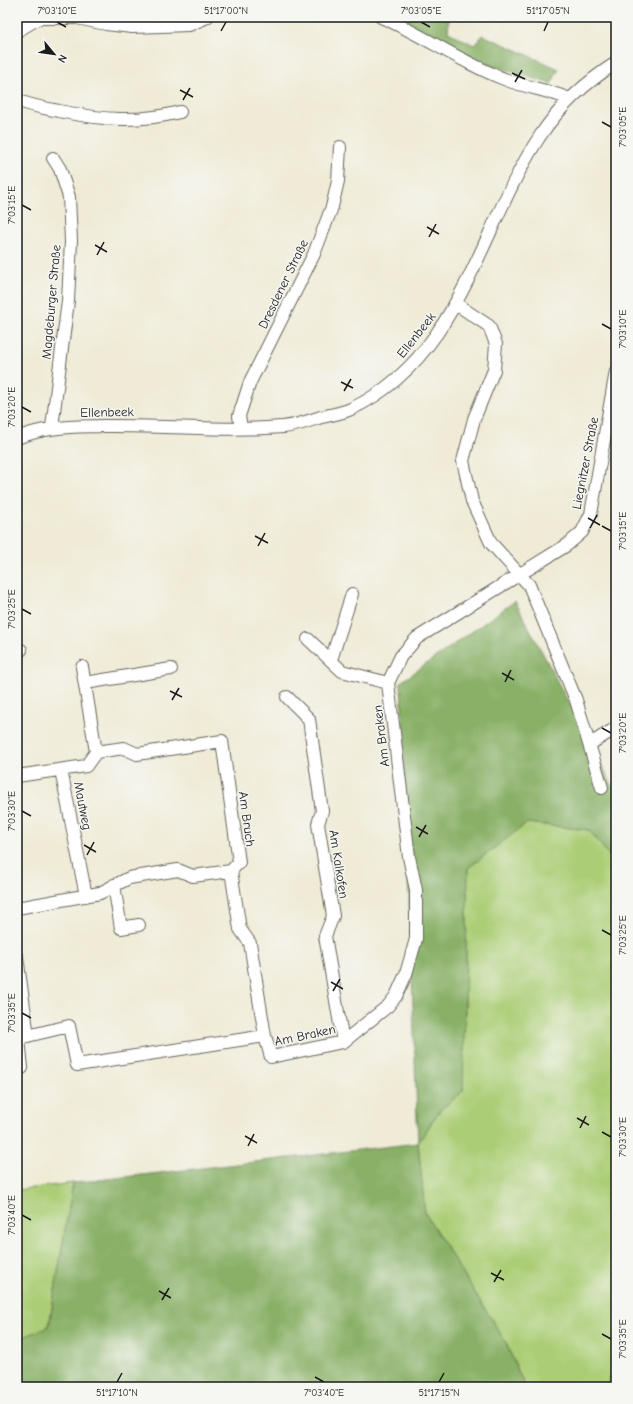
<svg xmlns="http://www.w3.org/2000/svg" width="633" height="1404" viewBox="0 0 633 1404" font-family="'Comic Neue',sans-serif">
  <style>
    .green { fill: #abcd75; stroke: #647448 }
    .forest { fill: #88b066; stroke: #526641 }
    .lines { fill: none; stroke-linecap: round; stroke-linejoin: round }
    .minor-casing { stroke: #66645d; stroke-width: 14 }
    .minor { stroke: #fff; stroke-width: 12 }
    .ticks { fill: none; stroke: #1c1c1c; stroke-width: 1.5 }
    .labels { text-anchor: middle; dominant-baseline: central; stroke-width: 3; stroke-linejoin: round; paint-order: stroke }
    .street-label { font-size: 13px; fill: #1c1c1c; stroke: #f6f6f2 }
    .neatline { fill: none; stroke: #1c1c1c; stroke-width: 1.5 }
    .ticks-label { font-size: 10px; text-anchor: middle; fill: #1c1c1c }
  </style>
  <rect width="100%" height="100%" fill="#f6f6f2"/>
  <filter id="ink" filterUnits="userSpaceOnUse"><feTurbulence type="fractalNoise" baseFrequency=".025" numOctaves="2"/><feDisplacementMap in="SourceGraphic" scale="8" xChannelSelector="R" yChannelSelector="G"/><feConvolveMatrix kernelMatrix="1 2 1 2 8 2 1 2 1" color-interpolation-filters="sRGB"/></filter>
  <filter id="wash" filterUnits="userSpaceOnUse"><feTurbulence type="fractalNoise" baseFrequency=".012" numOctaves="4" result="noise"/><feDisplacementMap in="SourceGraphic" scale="16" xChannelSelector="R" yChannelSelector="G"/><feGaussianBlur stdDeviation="0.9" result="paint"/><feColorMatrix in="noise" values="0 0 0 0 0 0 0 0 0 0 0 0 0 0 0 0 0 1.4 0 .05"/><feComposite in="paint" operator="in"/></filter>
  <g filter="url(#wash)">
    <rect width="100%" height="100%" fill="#efebd6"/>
    <path class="green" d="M 121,17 L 184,17 L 177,22 Z
      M 527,823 L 589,830 L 616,864 L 616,1350 L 609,1379 L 609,1387 L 525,1387 L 505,1341 L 425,1213 L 418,1143 L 440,1110 L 463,1091 L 468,868 Z
      M 73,1183 L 49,1326 L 17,1340 L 17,1190 Z"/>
    <path class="forest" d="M 398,17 L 449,17 L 448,32 L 474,45 L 483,35 L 559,69 L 551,84 L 477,61 Z
      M 515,601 L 616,792 L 616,864 L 589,830 L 527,823 L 468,868 L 463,1091 L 440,1110 L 418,1143 L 425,1213 L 505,1341 L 525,1387 L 17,1387 L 17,1340 L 49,1326 L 73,1183 L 418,1143 L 401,682 Z
      M 616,1350 L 616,1387 L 609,1387 L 609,1379 Z"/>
  </g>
  <g filter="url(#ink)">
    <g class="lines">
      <g class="minor-casing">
        <path id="minor" d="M 381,17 C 424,35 463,64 507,80 C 528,88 549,90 569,99
          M 17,31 L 39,18 L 77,18 L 106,24 L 132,27 L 189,25 L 207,17
          M 17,100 C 30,106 44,108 59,111 C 103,120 136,123 180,112
          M 456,304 L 489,326 L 496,344 L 494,370 L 474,419 L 463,461 L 472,501 L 491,543 L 529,585 L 576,700 L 602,788
          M 52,427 L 68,301 L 71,241 L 69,197 L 60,169 L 53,158
          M 241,428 L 239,416 L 250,382 L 314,254 L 332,207 L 338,181 L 340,147
          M 17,438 C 47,426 71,427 102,426 C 162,425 223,432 283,427 C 296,426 309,421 321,417 C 331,415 342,413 351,409 C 461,357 479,228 540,136 C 560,106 586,82 616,63
          M 308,639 L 342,671 L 388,683
          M 17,650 L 21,650
          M 331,660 L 352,594
          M 82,667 L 96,752
          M 85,683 L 171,669
          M 287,697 L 309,719 L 322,811 L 318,824 L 333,916 L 325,936 L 343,1042
          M 590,744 L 616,728
          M 61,770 L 86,896
          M 17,776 L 86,766 L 96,752 L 124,748 L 137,754 L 222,741 L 239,862 L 231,871 L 240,929 L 250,943 L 265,1036
          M 114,885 L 121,928 L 139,925
          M 17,908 L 100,893 L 129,878 L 178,870 L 193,876 L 231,871
          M 17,957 L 28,1036
          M 17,1069 L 22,1068 L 19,1038 L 69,1026 L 77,1065 L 265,1036 L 271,1057 L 343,1042 L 388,1006 L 396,996 L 406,974 L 416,939 L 416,890 L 409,857 L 388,683 L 401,656 L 417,638 L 567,545 L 582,532 L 591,514 L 616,371"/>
      </g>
      <use href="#minor" class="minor"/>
    </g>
  </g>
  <path class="ticks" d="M 57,22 L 66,27M 421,22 L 430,27M 221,31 L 226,22M 544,31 L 548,22M 512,73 L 525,79M 515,82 L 522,70M 180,90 L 193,97M 183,100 L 190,88M 602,122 L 611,127M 22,205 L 31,210M 427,227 L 439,234M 429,237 L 436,224M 95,245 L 107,252M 97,255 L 104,242M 602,324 L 611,329M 341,382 L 353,388M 344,391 L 351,379M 22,407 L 31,412M 588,518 L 600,525M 602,526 L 611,531M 590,528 L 597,515M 255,536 L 268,543M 258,546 L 265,533M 22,609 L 31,614M 502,673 L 514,680M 505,682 L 511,670M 170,691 L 182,697M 172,700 L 179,688M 602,728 L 611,733M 22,811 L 31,816M 416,827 L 428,834M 419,837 L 426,825M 84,845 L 96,852M 87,855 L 94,842M 602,930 L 611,935M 331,982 L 343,989M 333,991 L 340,979M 22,1013 L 31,1018M 577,1118 L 589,1125M 580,1128 L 586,1116M 602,1132 L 611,1137M 245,1136 L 257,1143M 248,1146 L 254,1134M 22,1215 L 31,1220M 491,1273 L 504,1280M 494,1282 L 501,1270M 159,1291 L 171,1298M 162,1300 L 169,1288M 602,1334 L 611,1339M 315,1377 L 324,1382M 117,1382 L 122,1373M 439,1382 L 444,1373"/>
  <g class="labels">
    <g class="street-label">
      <text transform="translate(283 284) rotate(-64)">Dresdener Straße</text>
      <text transform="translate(51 302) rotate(-85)">Magdeburger Straße</text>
      <text transform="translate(416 335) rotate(-52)">Ellenbeek</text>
      <text transform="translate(107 412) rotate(-1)">Ellenbeek</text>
      <text transform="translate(585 463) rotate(-79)">Liegnitzer Straße</text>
      <text transform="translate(381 736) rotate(-97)">Am Braken</text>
      <text transform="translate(83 806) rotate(79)">Mautweg</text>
      <text transform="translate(247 819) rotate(82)">Am Bruch</text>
      <text transform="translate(339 864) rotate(81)">Am Kalkofen</text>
      <text transform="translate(305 1035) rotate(-12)">Am Braken</text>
    </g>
  </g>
  <rect width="633" height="1404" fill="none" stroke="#f6f6f2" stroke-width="44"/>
  <g transform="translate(54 54) rotate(119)" stroke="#f6f6f2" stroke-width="3" paint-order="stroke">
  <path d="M0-3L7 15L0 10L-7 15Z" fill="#1c1c1c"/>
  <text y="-6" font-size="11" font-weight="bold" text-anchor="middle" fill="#1c1c1c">N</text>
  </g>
  <rect x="22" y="22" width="589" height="1360" class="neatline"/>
  <g class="ticks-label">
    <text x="57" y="14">7°03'10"E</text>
    <text x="226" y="14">51°17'00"N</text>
    <text x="421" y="14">7°03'05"E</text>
    <text x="548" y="14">51°17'05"N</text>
    <text transform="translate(622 127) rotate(-90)" y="4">7°03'05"E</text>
    <text transform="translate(11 205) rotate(-90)" y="4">7°03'15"E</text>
    <text transform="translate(622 329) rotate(-90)" y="4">7°03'10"E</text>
    <text transform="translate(11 407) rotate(-90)" y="4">7°03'20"E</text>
    <text transform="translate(622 531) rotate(-90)" y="4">7°03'15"E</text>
    <text transform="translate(11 609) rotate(-90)" y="4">7°03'25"E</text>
    <text transform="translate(622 733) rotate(-90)" y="4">7°03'20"E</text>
    <text transform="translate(11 811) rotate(-90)" y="4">7°03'30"E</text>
    <text transform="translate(622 935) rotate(-90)" y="4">7°03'25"E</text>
    <text transform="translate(11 1013) rotate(-90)" y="4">7°03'35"E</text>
    <text transform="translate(622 1137) rotate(-90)" y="4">7°03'30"E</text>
    <text transform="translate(11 1215) rotate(-90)" y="4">7°03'40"E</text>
    <text transform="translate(622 1339) rotate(-90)" y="4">7°03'35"E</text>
    <text x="117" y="1396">51°17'10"N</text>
    <text x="324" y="1396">7°03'40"E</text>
    <text x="439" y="1396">51°17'15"N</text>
  </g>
</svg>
